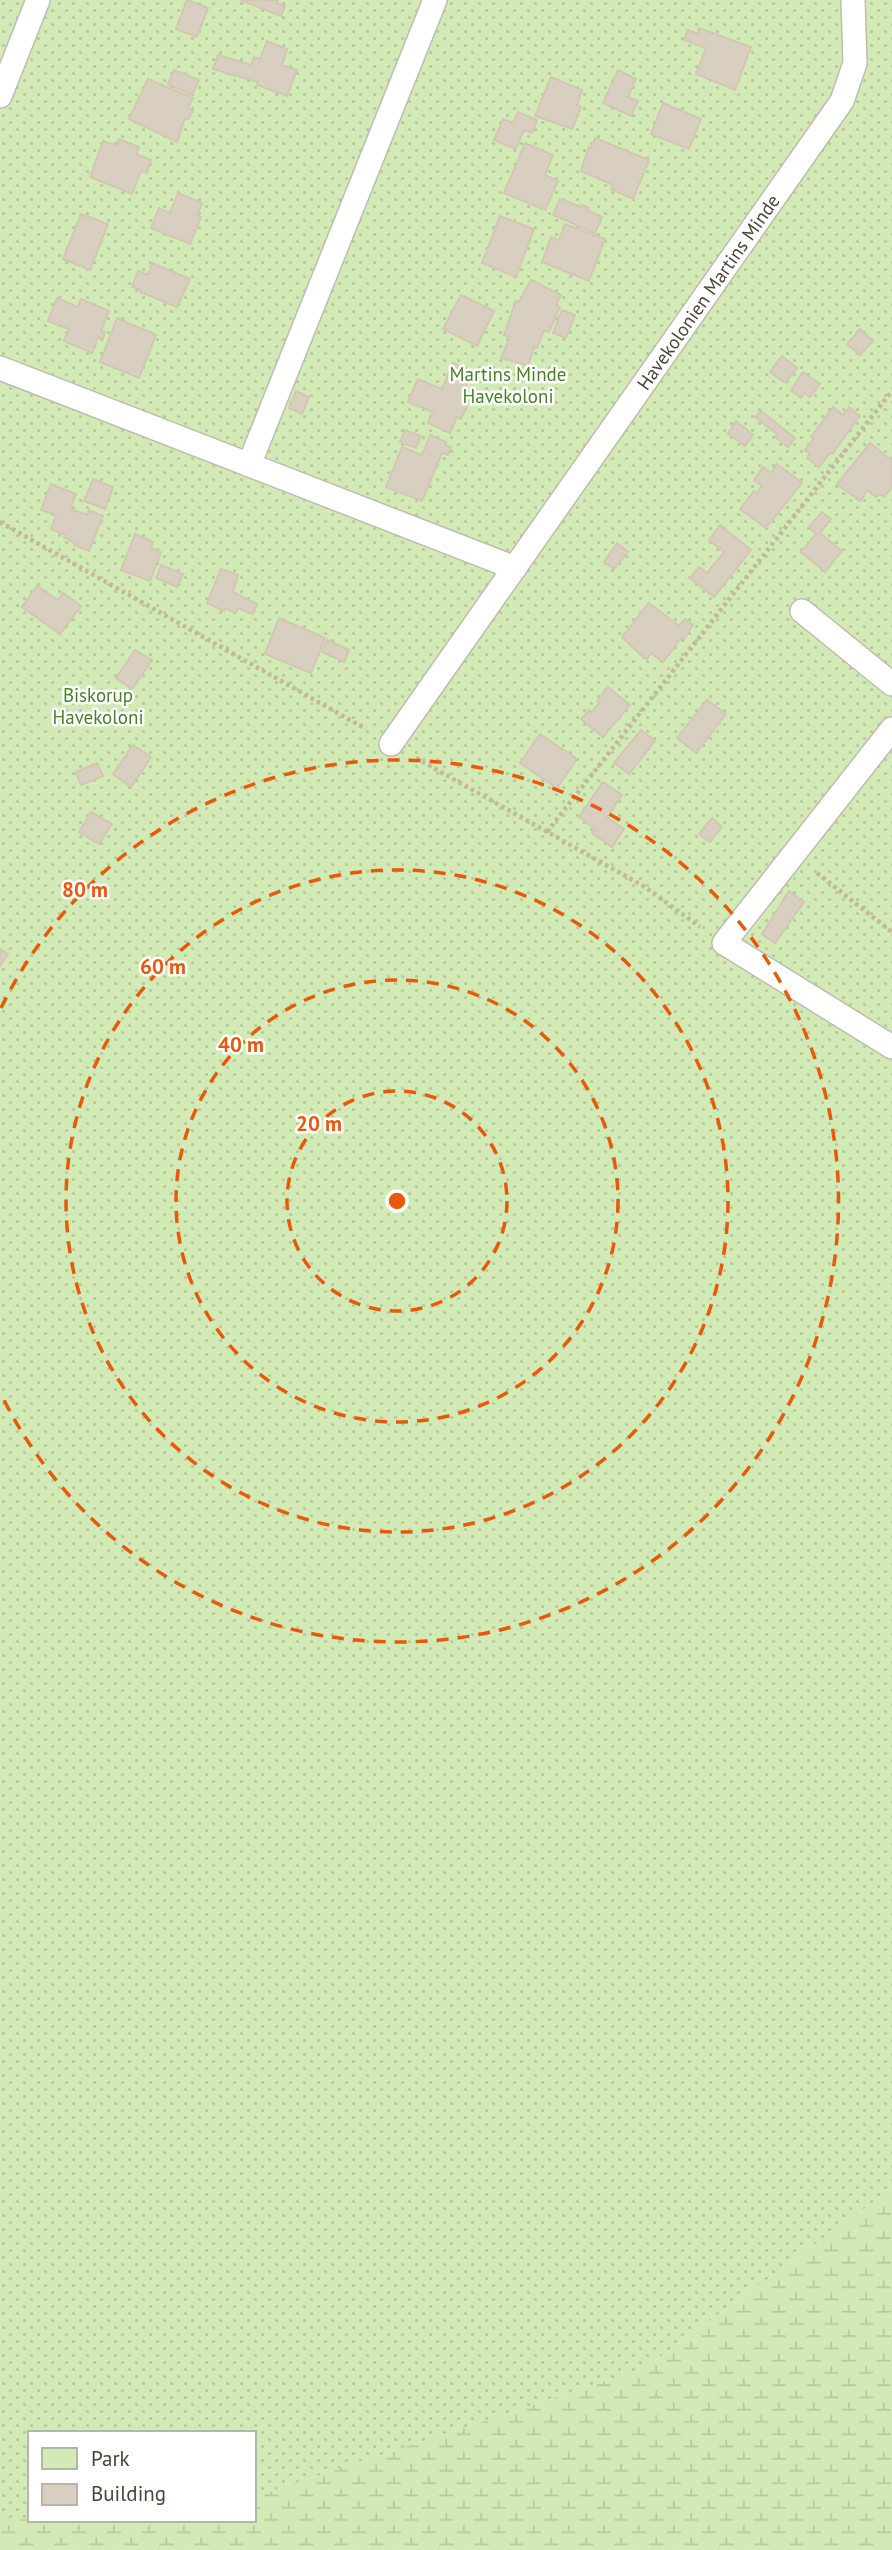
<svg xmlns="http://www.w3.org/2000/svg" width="892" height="2550" viewBox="0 0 892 2550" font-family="'PT Sans',sans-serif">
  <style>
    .green { fill: url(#green-dots) }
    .wetland { fill: url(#wetland-marsh) }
    .building { fill: #d8cfc1; stroke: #d3c7b4; stroke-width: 2 }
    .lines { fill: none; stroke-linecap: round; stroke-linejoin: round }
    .service-casing { stroke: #c2bbae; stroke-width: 26 }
    .path { stroke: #c4b79f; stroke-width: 4.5; stroke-dasharray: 3.5 3.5; stroke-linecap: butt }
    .service { stroke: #fff; stroke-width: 23 }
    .ring { fill: none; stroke: #e8590c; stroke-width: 3.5; stroke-dasharray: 12 9 }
    .labels { text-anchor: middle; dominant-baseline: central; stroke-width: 5; stroke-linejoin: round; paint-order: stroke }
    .street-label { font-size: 19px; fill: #4b4439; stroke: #fff }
    .park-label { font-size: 19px; fill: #4a7f2a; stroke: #fff }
    .centre { fill: #e8590c; stroke: #fff; stroke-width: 3.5 }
    .ring-label { font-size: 21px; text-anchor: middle; font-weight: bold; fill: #e8590c; stroke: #fff; stroke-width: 5; stroke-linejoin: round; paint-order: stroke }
  </style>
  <defs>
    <pattern id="green-dots" width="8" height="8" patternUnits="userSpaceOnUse" patternTransform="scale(1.75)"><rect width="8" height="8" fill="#d2eab5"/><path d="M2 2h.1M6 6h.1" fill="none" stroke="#b6ca9c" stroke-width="1.8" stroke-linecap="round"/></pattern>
    <pattern id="wetland-marsh" width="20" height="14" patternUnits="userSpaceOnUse" patternTransform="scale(1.75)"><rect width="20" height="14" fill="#d2eab5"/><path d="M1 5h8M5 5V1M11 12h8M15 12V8" fill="none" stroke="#b6ca9c"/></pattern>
  </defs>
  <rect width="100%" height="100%" fill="#f6f3ec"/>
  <path class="green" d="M 0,0 L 892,0 L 892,2189 L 645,2368 L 254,2497 L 254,2433 L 30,2433 L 30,2519 L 0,2519 Z"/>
  <path class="wetland" d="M 892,2189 L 892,2550 L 0,2550 L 0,2519 L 254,2520 L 254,2497 L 645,2368 Z"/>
  <path class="building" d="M 187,0 L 208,8 L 197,37 L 176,29 Z
    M 240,0 L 278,0 L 277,3 L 285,6 L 281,16 Z
    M 699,28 L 751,47 L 735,90 L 696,74 L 706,48 L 684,40 L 688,30 L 698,34 Z
    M 267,41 L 287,49 L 282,65 L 297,70 L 287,96 L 257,85 L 258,82 L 213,69 L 218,55 L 251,65 L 254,57 L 260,59 Z
    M 174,70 L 199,80 L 192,95 L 168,84 Z
    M 618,70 L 636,79 L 628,97 L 638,101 L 631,116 L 603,103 Z
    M 551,77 L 582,90 L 577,105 L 581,107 L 572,129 L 535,116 Z
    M 148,79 L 193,98 L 188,108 L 193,111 L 188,119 L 185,118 L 177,142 L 129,119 Z
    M 663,103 L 701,119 L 689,149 L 651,134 Z
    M 518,112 L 537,120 L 532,133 L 524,130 L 516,149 L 494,140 L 503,119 L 513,123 Z
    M 595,138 L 649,160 L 633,199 L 611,189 L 613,185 L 581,171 L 589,147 L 591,148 Z
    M 119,139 L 139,147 L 136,154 L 151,160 L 147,173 L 141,171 L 132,194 L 90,177 L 103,141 L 117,146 Z
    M 525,143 L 553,155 L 545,175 L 558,181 L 545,210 L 504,193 Z
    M 178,193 L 202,203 L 197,216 L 201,217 L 190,244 L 151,228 L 159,208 L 170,213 Z
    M 560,199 L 581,207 L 582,205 L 588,208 L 587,210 L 602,217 L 595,233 L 553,215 Z
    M 81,214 L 108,224 L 90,270 L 63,259 Z
    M 500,216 L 534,229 L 516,277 L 482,263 Z
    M 565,224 L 605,239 L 589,281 L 542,262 L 551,237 L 559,240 Z
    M 152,263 L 190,279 L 177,307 L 140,292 L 141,290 L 132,287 L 138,271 L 148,275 Z
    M 531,280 L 561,295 L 556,305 L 560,307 L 549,332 L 544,330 L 537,348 L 534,347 L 528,366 L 501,358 L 510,337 L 504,335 L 510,317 L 516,301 L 519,302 Z
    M 461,295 L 494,311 L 477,346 L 443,329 Z
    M 57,298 L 78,307 L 81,299 L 109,311 L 101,331 L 105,332 L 103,339 L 98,337 L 92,353 L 64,341 L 69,329 L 48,321 Z
    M 562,310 L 575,315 L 566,338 L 553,333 Z
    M 117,318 L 156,335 L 139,378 L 100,362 Z
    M 860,329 L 873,341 L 860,355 L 847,344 Z
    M 782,356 L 797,368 L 785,383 L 770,372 Z
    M 453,363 L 472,371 L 464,391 L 472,395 L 461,419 L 457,417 L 450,433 L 428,423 L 433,412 L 408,402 L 418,379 L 442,389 Z
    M 803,372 L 820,384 L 810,397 L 804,393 L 801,398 L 791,390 Z
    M 296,391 L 309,397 L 302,414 L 289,408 Z
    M 833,407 L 843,415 L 849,407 L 860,416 L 832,454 L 830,453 L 819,467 L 807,458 L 810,454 L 805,450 L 814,439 L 811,437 Z
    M 761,411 L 795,438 L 788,447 L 775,437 L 777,434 L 755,417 Z
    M 736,421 L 753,435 L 745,446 L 728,433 Z
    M 405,430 L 421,436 L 416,448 L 400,442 Z
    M 430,435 L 446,442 L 445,445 L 451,447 L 448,455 L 442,453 L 422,501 L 386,487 L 402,447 L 422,455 Z
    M 870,443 L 890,459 L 892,457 L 892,487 L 884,497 L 879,494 L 876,497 L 868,490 L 860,501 L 837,484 Z
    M 777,464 L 802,483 L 766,528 L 740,509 L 754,491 L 757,493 L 762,486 L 754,480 L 763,467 L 771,473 Z
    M 93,479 L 113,487 L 105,509 L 84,501 Z
    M 51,484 L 76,494 L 70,509 L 87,515 L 89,510 L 103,516 L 89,551 L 74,545 L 75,543 L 64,537 L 65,535 L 51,529 L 56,515 L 41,510 Z
    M 822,512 L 831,519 L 820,533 L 842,551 L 825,572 L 801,552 L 816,534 L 809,527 Z
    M 720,525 L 751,550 L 714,597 L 690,578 L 699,567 L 707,573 L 724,552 L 709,540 Z
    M 135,534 L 153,542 L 151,548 L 161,552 L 150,581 L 121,570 Z
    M 617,543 L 628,552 L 614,569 L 604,562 Z
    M 161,565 L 183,574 L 177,587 L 156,578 Z
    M 221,569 L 238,575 L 233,592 L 257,604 L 253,614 L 238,608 L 236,613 L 225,608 L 224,611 L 207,603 Z
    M 37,586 L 58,600 L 63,593 L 81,606 L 60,634 L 22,607 Z
    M 649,603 L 679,626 L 685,619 L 693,625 L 684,639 L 682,637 L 663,662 L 651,653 L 647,659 L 644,658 L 622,637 Z
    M 279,618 L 325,638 L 311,673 L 265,654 Z
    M 327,640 L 349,650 L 344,662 L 322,652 Z
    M 135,650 L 152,660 L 132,689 L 116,678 Z
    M 608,687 L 630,705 L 603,737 L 581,719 L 589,710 L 592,712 L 599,703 L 597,701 Z
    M 707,700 L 726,714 L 696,753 L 677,738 Z
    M 641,730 L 655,741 L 629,774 L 614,763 Z
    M 540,734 L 577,759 L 557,788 L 520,763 Z
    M 133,745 L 151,757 L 131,787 L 113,774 Z
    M 97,763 L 103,776 L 81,785 L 76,772 Z
    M 603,782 L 622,795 L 607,817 L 624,829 L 612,847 L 592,833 L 596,829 L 579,817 Z
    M 91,812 L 112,824 L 99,844 L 79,832 Z
    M 712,818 L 722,827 L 710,842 L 699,834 Z
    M 789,891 L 804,902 L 775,943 L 762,934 Z
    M 0,949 L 8,954 L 0,966 Z"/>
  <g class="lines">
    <g class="service-casing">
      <path id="service" d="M 0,96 L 38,0
        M 0,368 L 515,568
        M 249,465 L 435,0
        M 802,611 L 892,684
        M 892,729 L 724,943 L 892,1047
        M 391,744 L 842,101 L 855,63 L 853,0"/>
    </g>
    <path class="path" d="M 0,522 L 366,729
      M 416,758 L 645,887 L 700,927
      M 547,832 L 892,391
      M 817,873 L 892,932"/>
    <use href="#service" class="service"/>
  </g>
  <g class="ring">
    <circle cx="397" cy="1201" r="110"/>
    <circle cx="397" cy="1201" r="221"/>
    <circle cx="397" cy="1201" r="331"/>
    <path d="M1 1008A441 441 0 1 1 1 1394"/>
  </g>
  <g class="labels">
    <g class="street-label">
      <text transform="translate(708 292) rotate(-55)">Havekolonien Martins Minde</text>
    </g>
    <g class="park-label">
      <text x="508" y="374">Martins Minde<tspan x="508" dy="22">Havekoloni</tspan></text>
      <text x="98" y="695">Biskorup<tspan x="98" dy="22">Havekoloni</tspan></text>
    </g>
  </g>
  <circle cx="397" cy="1201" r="10" class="centre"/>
  <g class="ring-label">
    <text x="85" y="897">80 m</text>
    <text x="163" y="974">60 m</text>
    <text x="241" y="1052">40 m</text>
    <text x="319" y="1131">20 m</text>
  </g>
  <rect x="28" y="2431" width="228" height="91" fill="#ffffff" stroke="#b7b4b0" stroke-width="2"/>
  <rect x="42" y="2448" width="35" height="21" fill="#d2eab5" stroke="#b7b4b0" stroke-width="2"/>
  <text x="91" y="2466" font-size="21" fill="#4b4439">Park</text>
  <rect x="42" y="2484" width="35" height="21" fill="#d8cfc1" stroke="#b7b4b0" stroke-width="2"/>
  <text x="91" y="2501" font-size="21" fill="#4b4439">Building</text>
</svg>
